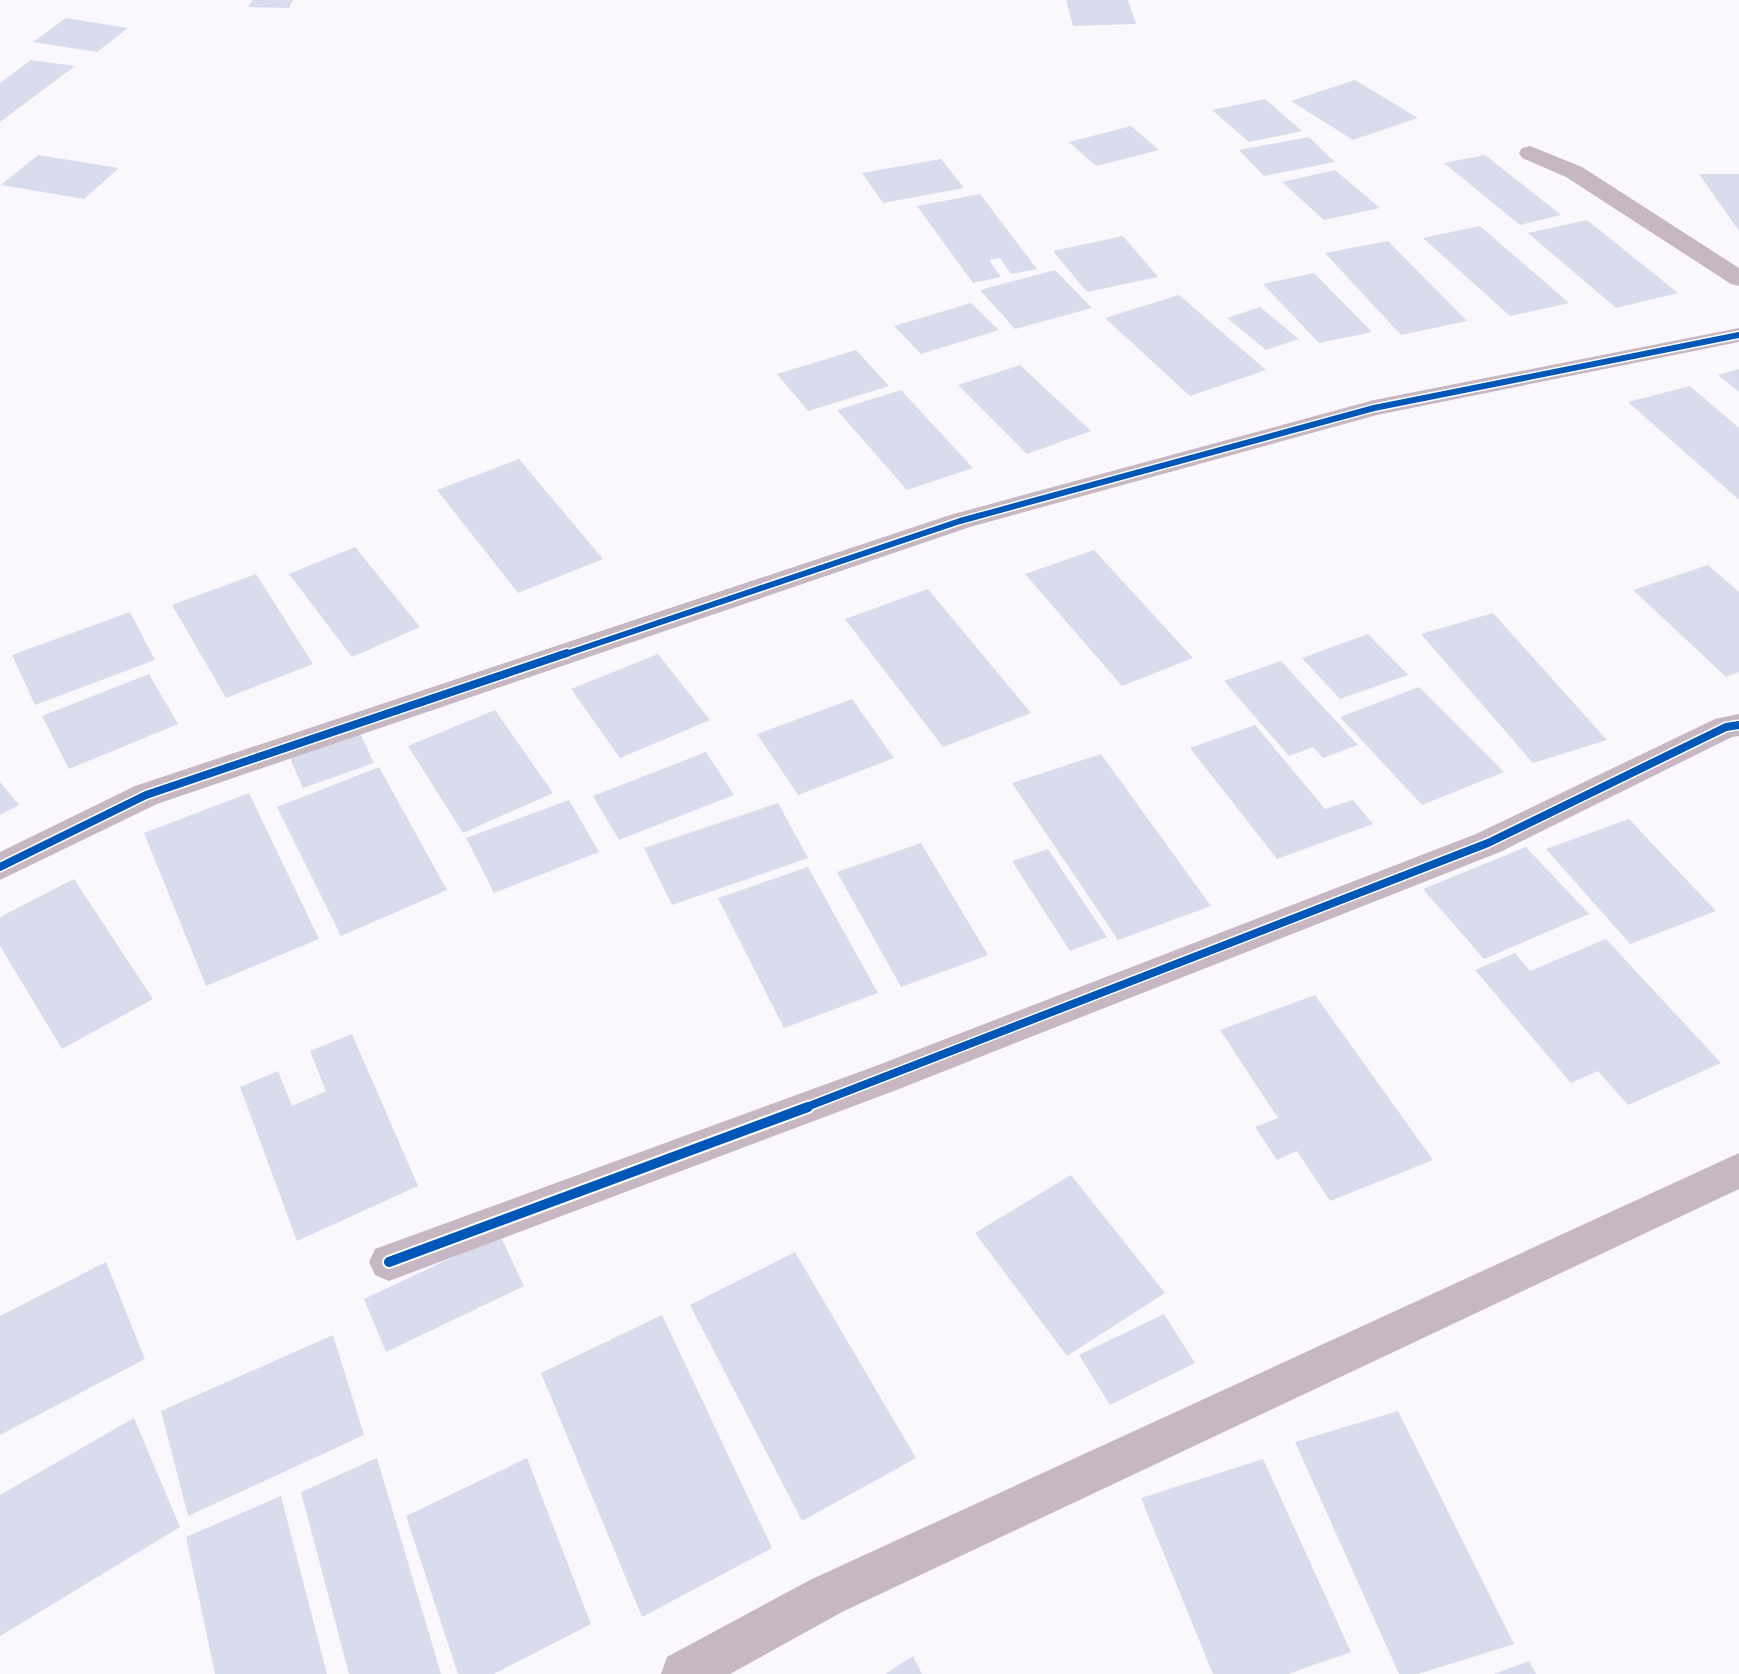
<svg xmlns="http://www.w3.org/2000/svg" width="1739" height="1674" viewBox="0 0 1739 1674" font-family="Commissioner,sans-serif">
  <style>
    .building { fill: #d8dcec }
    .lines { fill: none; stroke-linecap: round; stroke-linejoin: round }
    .minor { fill: #c7b7c2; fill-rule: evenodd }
    .cycleway-far2-casing { stroke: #fff; stroke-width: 9 }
    .cycleway-far1-casing { stroke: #fff; stroke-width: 11 }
    .cycleway-casing { stroke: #fff; stroke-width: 14 }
    .cycleway-far2 { stroke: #0057b8; stroke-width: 6 }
    .cycleway-far1 { stroke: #0057b8; stroke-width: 8 }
    .cycleway { stroke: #0057b8; stroke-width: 10 }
  </style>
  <rect width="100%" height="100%" fill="#faf8fc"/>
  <path class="building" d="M 253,0 L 293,0 L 289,8 L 248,7 Z
    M 1066,0 L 1128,0 L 1136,24 L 1073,26 Z
    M 66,18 L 128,28 L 97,52 L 33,42 Z
    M 31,60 L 75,66 L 0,122 L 0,83 Z
    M 1355,80 L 1418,118 L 1353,140 L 1291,101 Z
    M 1265,99 L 1302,131 L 1249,142 L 1212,110 Z
    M 1131,126 L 1159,150 L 1096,166 L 1069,142 Z
    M 1309,137 L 1335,162 L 1264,176 L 1239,150 Z
    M 38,155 L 119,168 L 84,199 L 1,185 Z
    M 1485,155 L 1561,215 L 1520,225 L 1444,163 Z
    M 941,159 L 964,188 L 883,203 L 862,173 Z
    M 1335,170 L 1380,208 L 1324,220 L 1282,182 Z
    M 1699,174 L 1739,174 L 1739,231 Z
    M 980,194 L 1037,269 L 1011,274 L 1000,258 L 989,260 L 1001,277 L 973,283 L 917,206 Z
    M 1587,220 L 1678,293 L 1616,308 L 1528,233 Z
    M 1480,226 L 1569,303 L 1510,316 L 1423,238 Z
    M 1123,236 L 1158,277 L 1087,292 L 1053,251 Z
    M 1388,241 L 1467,321 L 1401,335 L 1325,253 Z
    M 1055,270 L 1092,308 L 1015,329 L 980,290 Z
    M 1314,273 L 1372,332 L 1319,343 L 1263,284 Z
    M 1179,295 L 1266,370 L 1190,396 L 1105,318 Z
    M 971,303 L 999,330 L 921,354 L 894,326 Z
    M 1260,307 L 1299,339 L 1266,350 L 1227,318 Z
    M 856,350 L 889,386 L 808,411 L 777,374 Z
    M 1020,365 L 1091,431 L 1027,454 L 958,385 Z
    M 1739,369 L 1739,392 L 1718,375 Z
    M 1690,386 L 1739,428 L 1739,500 L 1628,402 Z
    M 901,390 L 973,468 L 907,490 L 837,410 Z
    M 519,459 L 603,559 L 518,593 L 437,490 Z
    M 355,547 L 420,627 L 352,657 L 289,574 Z
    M 1094,550 L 1193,658 L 1122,686 L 1025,574 Z
    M 1708,565 L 1739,592 L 1739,672 L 1726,677 L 1633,590 Z
    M 256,574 L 313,664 L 226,698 L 172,605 Z
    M 928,589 L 1031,713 L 943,747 L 845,619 Z
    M 130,612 L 155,660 L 35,705 L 12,655 Z
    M 1493,613 L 1607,740 L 1533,763 L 1421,634 Z
    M 1368,634 L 1408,675 L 1340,699 L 1302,658 Z
    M 658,654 L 710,720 L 620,758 L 571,689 Z
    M 1281,661 L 1358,745 L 1323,758 L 1313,747 L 1289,756 L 1224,681 Z
    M 149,674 L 178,724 L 69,769 L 42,716 Z
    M 1419,687 L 1504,772 L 1422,805 L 1340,717 Z
    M 852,699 L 894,758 L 798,795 L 757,734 Z
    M 495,710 L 553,793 L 463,833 L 408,746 Z
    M 1255,725 L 1325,809 L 1353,800 L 1373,824 L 1277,859 L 1190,748 Z
    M 359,731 L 374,763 L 303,788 L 289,756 Z
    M 706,752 L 734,795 L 619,840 L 593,796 Z
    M 1101,754 L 1211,906 L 1118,940 L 1012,783 Z
    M 379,767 L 447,890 L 341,936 L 277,807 Z
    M 0,782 L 19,805 L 0,815 Z
    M 249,793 L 319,939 L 206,986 L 144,833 Z
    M 569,800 L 599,852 L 494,893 L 466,838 Z
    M 778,803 L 808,858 L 672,905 L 644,848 Z
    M 1629,819 L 1716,911 L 1630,944 L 1546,849 Z
    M 921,843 L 988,955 L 901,987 L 837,872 Z
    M 1526,847 L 1589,914 L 1484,959 L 1423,889 Z
    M 1048,849 L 1107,937 L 1070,951 L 1012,861 Z
    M 808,867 L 878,993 L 784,1028 L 718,898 Z
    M 74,879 L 153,999 L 62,1049 L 0,946 L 0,917 Z
    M 1606,939 L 1721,1063 L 1628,1105 L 1598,1071 L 1571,1083 L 1475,970 L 1515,953 L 1530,971 Z
    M 1315,995 L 1433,1160 L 1330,1201 L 1297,1151 L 1277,1160 L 1255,1127 L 1278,1118 L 1220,1030 Z
    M 352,1034 L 418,1186 L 297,1241 L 240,1087 L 278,1071 L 292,1106 L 326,1091 L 310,1051 Z
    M 1071,1175 L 1165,1293 L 1067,1356 L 975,1233 Z
    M 500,1235 L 524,1286 L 386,1352 L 364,1299 Z
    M 795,1252 L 916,1458 L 802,1521 L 690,1305 Z
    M 106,1262 L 145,1359 L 0,1435 L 0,1316 Z
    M 1164,1314 L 1195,1363 L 1110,1405 L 1079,1355 Z
    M 662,1315 L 772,1548 L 642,1617 L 541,1373 Z
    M 333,1335 L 364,1435 L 188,1516 L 161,1411 Z
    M 1398,1411 L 1514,1644 L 1418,1674 L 1399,1674 L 1295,1442 Z
    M 134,1418 L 180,1527 L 0,1636 L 0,1495 Z
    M 377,1458 L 441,1674 L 349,1674 L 301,1492 Z
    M 527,1458 L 591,1624 L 494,1674 L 458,1674 L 406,1516 Z
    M 1263,1459 L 1351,1652 L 1288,1674 L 1213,1674 L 1141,1498 Z
    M 281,1496 L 327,1674 L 215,1674 L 186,1537 Z
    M 913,1656 L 922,1674 L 885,1674 Z
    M 1529,1661 L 1536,1674 L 1494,1674 Z"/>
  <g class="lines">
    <path class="minor" d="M 1530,146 L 1582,167 L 1739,268 L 1739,286 L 1731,284 L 1566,177 L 1522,158 L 1519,153 L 1522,148 Z
      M 1739,328 L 1739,342 L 1377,415 L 970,527 L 157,804 L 0,880 L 0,852 L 135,786 L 950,515 L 1374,400 Z
      M 1739,714 L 1739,736 L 1732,737 L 1500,852 L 899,1089 L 389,1281 L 375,1275 L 369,1262 L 375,1249 L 873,1067 L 1476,834 L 1715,719 Z
      M 1739,1153 L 1739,1189 L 842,1612 L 730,1674 L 661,1674 L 667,1657 L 810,1580 Z"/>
    <g class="cycleway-far2-casing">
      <path id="cycleway-far2" d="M 563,655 L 960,521 L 1374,408 L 1739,335"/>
    </g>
    <g class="cycleway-far1-casing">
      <path id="cycleway-far1" d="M 0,867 L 146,795 L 567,653
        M 804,1108 L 1488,843 L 1726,727 L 1739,725"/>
    </g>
    <g class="cycleway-casing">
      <path id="cycleway" d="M 389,1262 L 808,1107"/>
    </g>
    <use href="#cycleway-far2" class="cycleway-far2"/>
    <use href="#cycleway-far1" class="cycleway-far1"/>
    <use href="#cycleway" class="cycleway"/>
  </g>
</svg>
